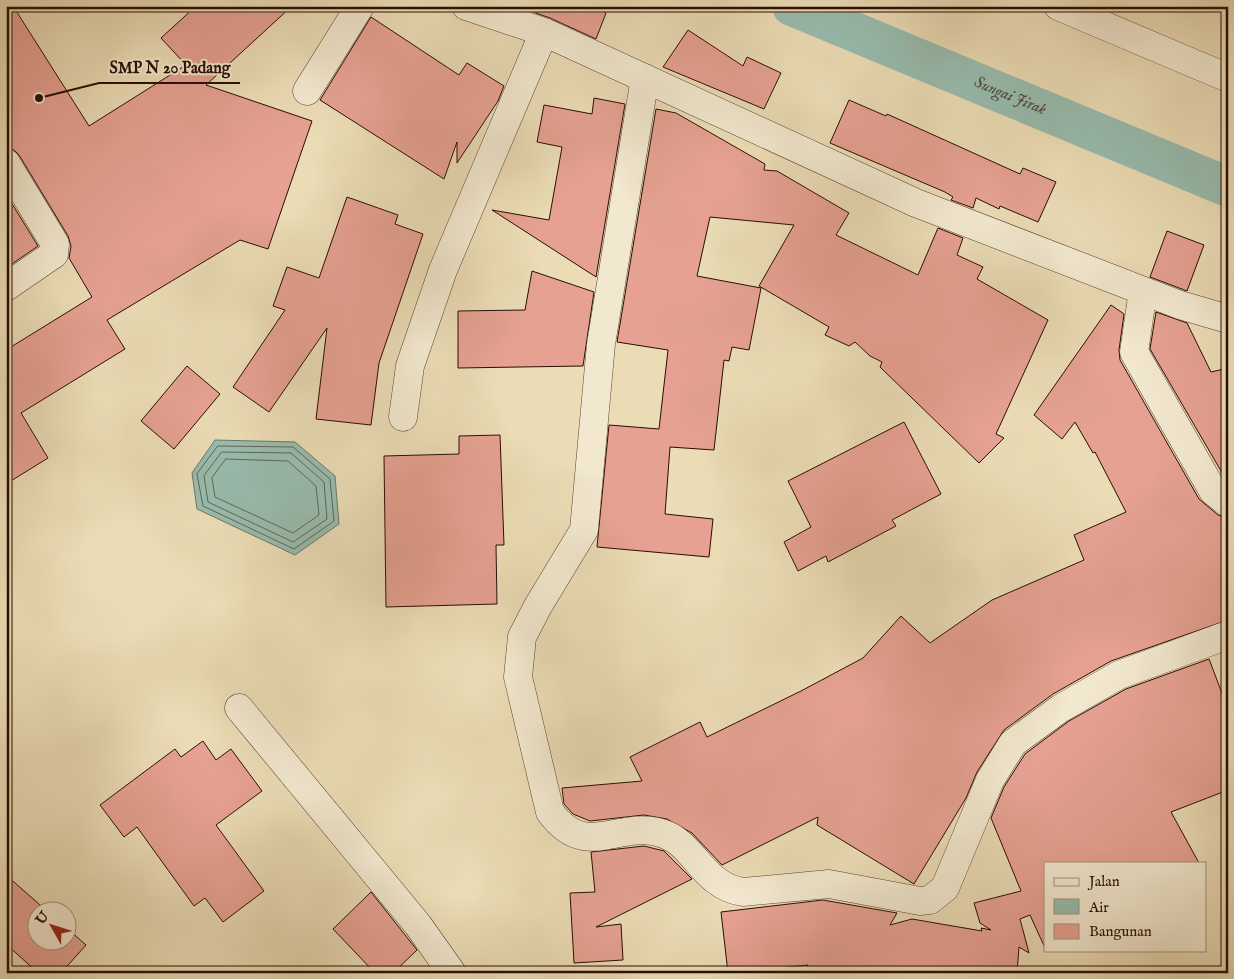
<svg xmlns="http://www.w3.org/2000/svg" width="1234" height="979" viewBox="0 0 1234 979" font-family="'IM FELL English',serif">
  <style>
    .water { fill: #98bcae; stroke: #6c766a }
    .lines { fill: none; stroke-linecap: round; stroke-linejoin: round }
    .shore { stroke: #606458; stroke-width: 1 }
    .canal { stroke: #98bcae; stroke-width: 40 }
    .building { fill: #e6a192; stroke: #290d03 }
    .street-casing { stroke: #5a4130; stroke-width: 29 }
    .street { stroke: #f2e8cf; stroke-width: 28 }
    .labels { text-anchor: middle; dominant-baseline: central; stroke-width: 4; stroke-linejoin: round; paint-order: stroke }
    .water-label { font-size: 16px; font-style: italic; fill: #504a3f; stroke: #f2e8cf }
    .leader { fill: none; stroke: #290d03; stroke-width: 2 }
    .callout-dot { fill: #290d03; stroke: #f2e8cf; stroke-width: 2 }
    .callout-label { font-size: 16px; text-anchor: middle; font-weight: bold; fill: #290d03; stroke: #f2e8cf; stroke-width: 4; stroke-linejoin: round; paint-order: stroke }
  </style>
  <rect width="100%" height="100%" fill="#ebdcb5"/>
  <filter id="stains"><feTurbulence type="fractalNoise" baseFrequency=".004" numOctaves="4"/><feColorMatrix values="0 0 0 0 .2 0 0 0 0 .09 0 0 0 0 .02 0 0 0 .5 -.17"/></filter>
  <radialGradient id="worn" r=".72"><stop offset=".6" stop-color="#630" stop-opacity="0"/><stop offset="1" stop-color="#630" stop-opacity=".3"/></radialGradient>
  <path class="water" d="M 215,440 L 295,442 L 335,476 L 339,524 L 295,555 L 197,509 L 192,473 Z"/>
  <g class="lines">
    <path class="shore" d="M 218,446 L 293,447 L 330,479 L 334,521 L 294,549 L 203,506 L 197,474 Z
      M 222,452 L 291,453 L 324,482 L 327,519 L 293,542 L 208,502 L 204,476 Z
      M 226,459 L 288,461 L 316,486 L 319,515 L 293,533 L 215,497 L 212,478 Z"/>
    <path class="canal" id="s1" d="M 792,6 L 1228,187"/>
  </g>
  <path class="building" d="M 6,6 L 13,6 L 89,126 L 186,65 L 161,38 L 196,6 L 292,6 L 206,85 L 312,121 L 268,249 L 240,240 L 107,320 L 125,349 L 21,413 L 48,458 L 6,484 L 6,350 L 92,297 L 69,258 L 71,246 L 68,236 L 19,155 L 14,150 L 6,147 Z
    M 516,6 L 590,6 L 606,13 L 596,39 L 550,18 Z
    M 371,17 L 459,75 L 467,63 L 504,86 L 498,101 L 457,163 L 457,142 L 444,179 L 320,100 Z
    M 688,30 L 743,66 L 747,57 L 781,73 L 764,109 L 663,67 Z
    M 594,98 L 625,104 L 596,277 L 492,210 L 549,220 L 562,147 L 537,142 L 544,105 L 592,114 Z
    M 849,100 L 886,116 L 887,114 L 1020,174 L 1023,168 L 1056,182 L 1038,222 L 1000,206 L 999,209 L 976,198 L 973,208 L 951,200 L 953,197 L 945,192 L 830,143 Z
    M 656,109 L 676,113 L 765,164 L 764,170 L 777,171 L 849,213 L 836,235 L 918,275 L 938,228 L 963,238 L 957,255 L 983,267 L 977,279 L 1048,320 L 996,434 L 1004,438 L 979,463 L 880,367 L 882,362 L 870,356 L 855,342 L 849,346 L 825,335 L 829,327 L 759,286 L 794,225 L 710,217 L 697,276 L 761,288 L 749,350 L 732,347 L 729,361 L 724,360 L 714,450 L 670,447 L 665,514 L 713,519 L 709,557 L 597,547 L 609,425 L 659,429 L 668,350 L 617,342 Z
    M 6,194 L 38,246 L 6,268 Z
    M 347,197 L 398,215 L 395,224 L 423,234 L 379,363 L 371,425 L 316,419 L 327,328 L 269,412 L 233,387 L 285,310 L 273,306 L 287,267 L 319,278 Z
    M 1167,231 L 1204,245 L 1187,291 L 1150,277 Z
    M 532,271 L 594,292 L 583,366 L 458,368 L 458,311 L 525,310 Z
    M 1111,305 L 1124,314 L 1119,350 L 1120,360 L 1199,499 L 1218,515 L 1228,518 L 1228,620 L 1111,661 L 1053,694 L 1004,730 L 977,772 L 966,798 L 914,884 L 817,825 L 818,817 L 722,865 L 692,833 L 667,819 L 644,815 L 590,821 L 573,814 L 564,804 L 562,788 L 642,781 L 630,757 L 700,722 L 707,737 L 801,691 L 863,658 L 901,616 L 930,643 L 992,600 L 1084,560 L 1074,535 L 1126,512 L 1095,452 L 1093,453 L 1075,422 L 1062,439 L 1034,415 Z
    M 1156,312 L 1187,323 L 1211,372 L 1228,368 L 1228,483 L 1150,349 Z
    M 187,366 L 220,394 L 174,449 L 141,421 Z
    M 904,422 L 941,494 L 892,520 L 896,526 L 828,562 L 826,556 L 798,571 L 784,542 L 811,527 L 788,481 Z
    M 500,435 L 504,545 L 496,545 L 497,604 L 386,607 L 384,456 L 459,454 L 459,436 Z
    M 1209,659 L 1228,709 L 1228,790 L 1171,812 L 1199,863 L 1045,863 L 1045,948 L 1030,915 L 1020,919 L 1029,953 L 1019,947 L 1017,973 L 806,973 L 808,965 L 728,973 L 721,912 L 823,900 L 897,913 L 890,925 L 912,919 L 982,931 L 981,928 L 991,930 L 980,923 L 974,903 L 1021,891 L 991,818 L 1004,787 L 1025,754 L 1069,721 L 1126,689 Z
    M 203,741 L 216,760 L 231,749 L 262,791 L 216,825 L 264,891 L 223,922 L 205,898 L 194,906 L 137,827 L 124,837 L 100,805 L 175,749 L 181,757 Z
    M 644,846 L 664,851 L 692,879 L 596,927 L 621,924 L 623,960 L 574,963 L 570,893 L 595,892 L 591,852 Z
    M 6,875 L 48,912 L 38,912 L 38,942 L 68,942 L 68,929 L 86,945 L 61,973 L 38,973 L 6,944 Z
    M 371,892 L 417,950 L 393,973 L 375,973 L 333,929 Z"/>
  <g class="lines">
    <g class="street-casing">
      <path id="street" d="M 466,6 L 544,32 L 916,203 L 1180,305 L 1228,319
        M 1058,6 L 1228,78
        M 645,78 L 601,344 L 584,530 L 538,606 L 522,637 L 518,677 L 550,812 C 586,861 617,820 661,833 C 694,842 702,886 743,892 L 829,884 L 920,901 L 930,900 L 945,888 L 990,780 L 1013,743 L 1061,708 L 1119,675 L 1228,635
        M 307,91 L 360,6
        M 6,163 L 55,244 L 54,254 L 6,287
        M 1143,291 L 1134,352 L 1213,491 L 1228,503
        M 403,417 L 410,366 L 443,270 L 544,32
        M 239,708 L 418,925 L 452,973"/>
    </g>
    <use href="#street" class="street"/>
  </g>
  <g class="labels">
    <g class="water-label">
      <text stroke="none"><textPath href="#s1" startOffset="236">Sungai Jirak</textPath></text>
    </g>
  </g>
  <path class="leader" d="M39 98L99 83H240"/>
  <circle class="callout-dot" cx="39" cy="98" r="5"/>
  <g class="callout-label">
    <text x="170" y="73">SMP N 20 Padang</text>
  </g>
  <rect width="1234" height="979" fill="none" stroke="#ebdcb5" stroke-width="25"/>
  <rect x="8" y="8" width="1219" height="964" fill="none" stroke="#290d03" stroke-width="2.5"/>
  <rect x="12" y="12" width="1209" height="954" fill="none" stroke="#290d03"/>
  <rect x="1044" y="862" width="162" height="90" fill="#f2e8cf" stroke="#a2907d"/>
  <rect x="1054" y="878" width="25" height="8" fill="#f2e8cf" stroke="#a2907d"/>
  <text x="1089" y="886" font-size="15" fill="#290d03">Jalan</text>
  <rect x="1054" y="899" width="25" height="15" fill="#98bcae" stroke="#a2907d"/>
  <text x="1089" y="912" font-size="15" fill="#290d03">Air</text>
  <rect x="1054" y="924" width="25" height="15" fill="#e6a192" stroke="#a2907d"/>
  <text x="1089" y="936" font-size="15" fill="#290d03">Bangunan</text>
  <g transform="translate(52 926) rotate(309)"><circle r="24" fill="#f2e8cf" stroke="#a2907d"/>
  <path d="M0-4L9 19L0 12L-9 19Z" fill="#8f2418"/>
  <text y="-8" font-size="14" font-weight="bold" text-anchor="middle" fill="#290d03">U</text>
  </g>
  <rect width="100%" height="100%" filter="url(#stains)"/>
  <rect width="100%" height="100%" fill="url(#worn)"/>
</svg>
